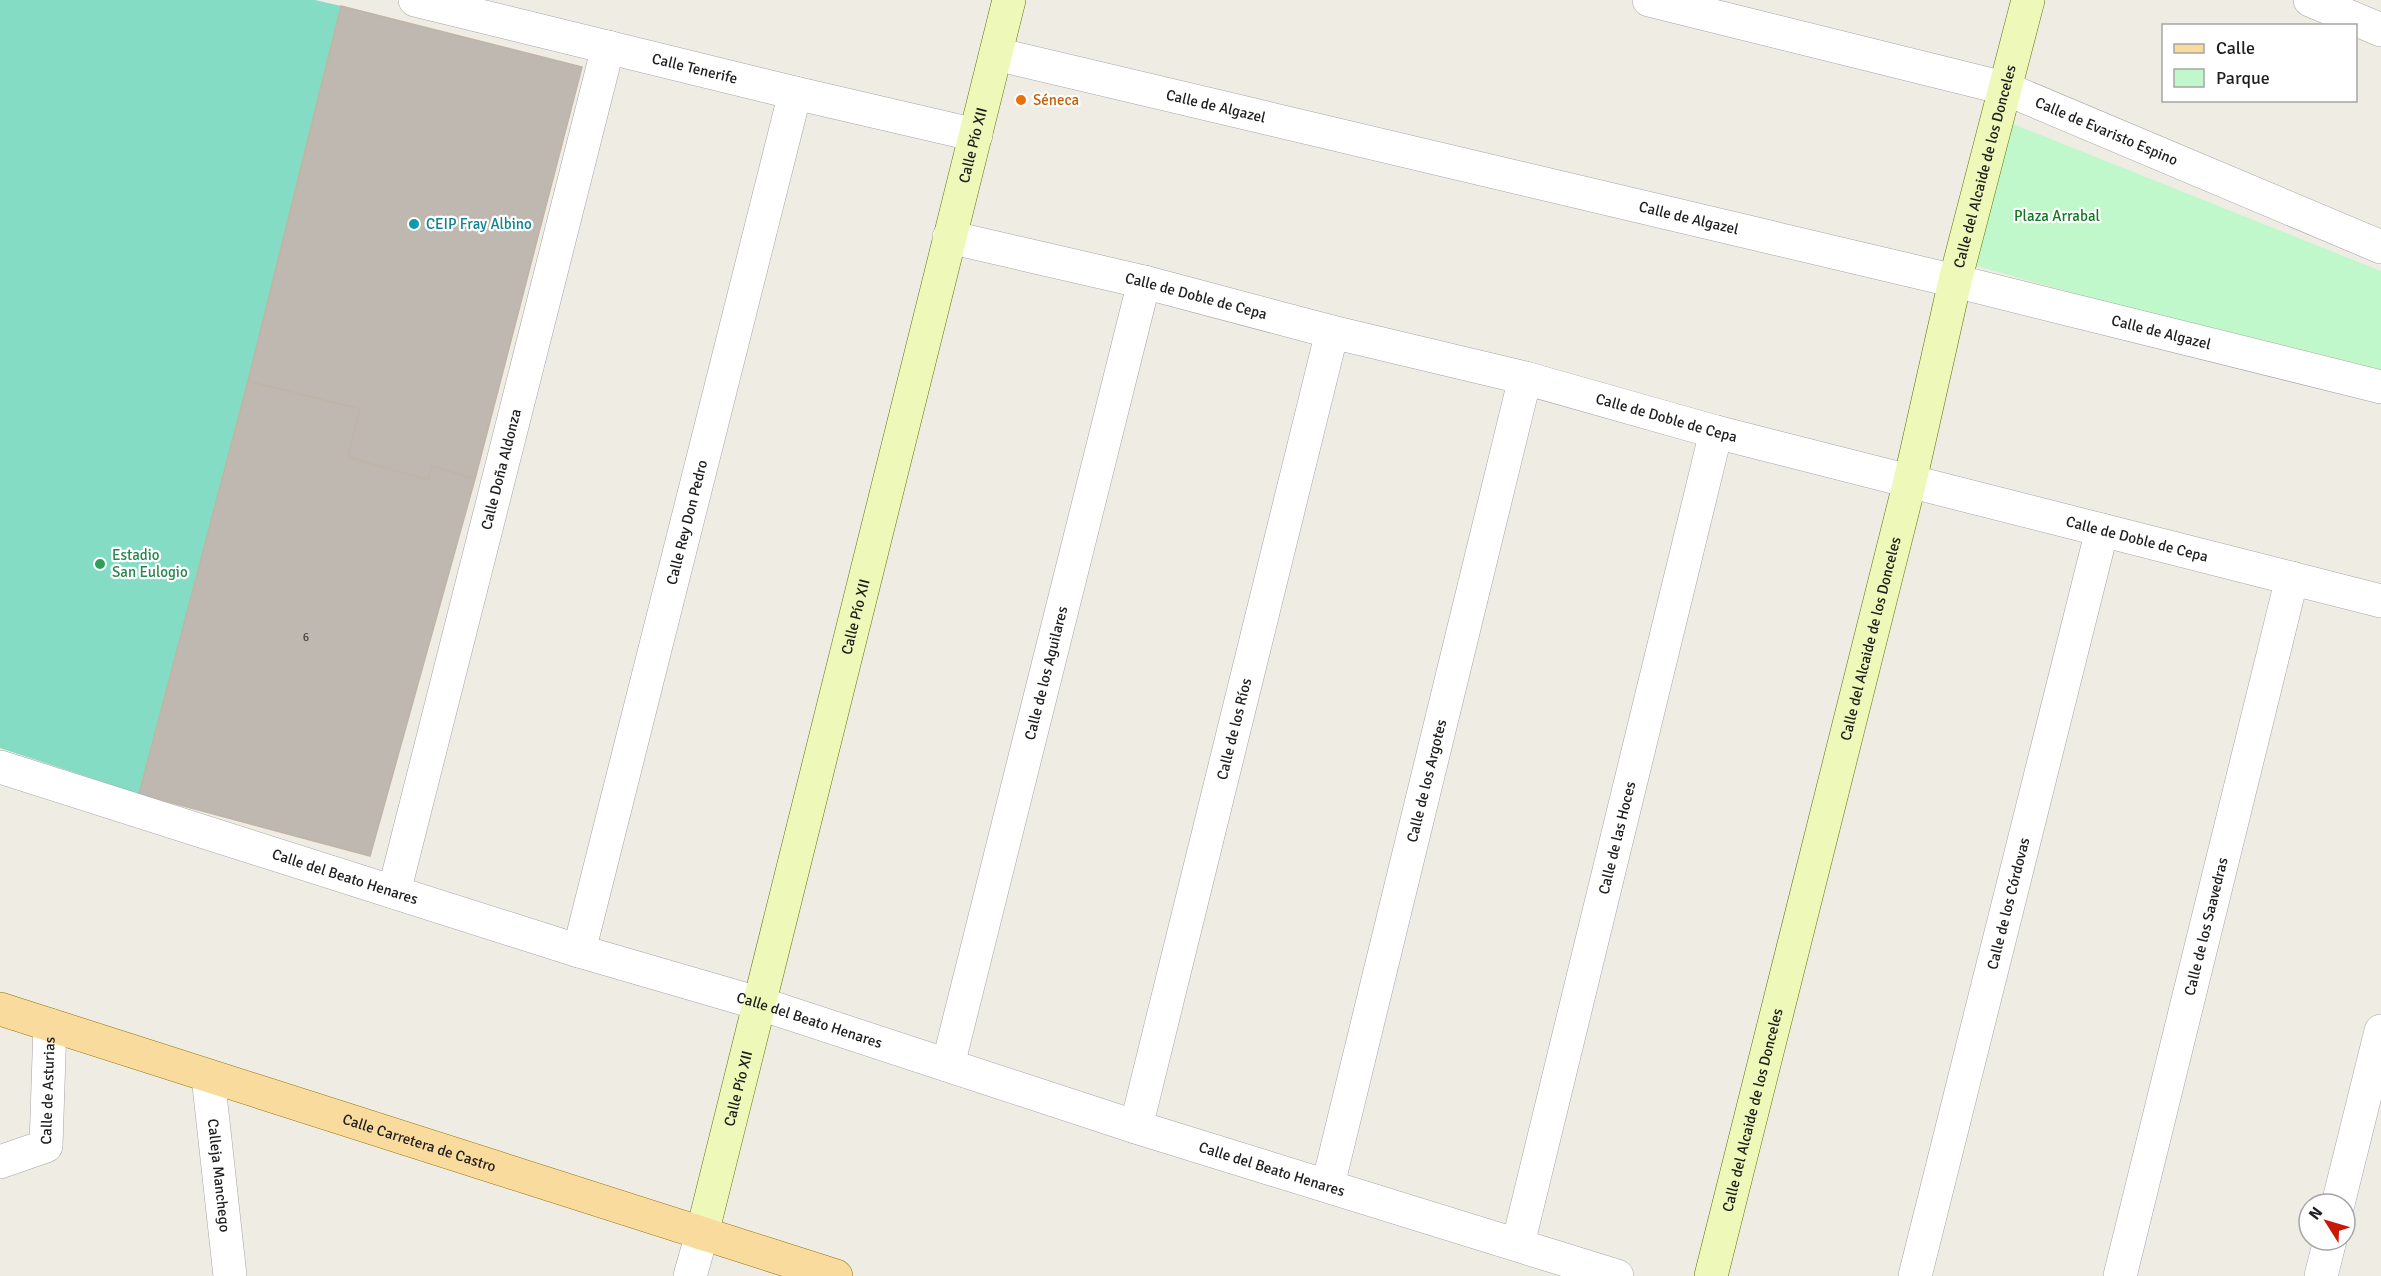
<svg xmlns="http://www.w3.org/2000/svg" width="2381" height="1276" viewBox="0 0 2381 1276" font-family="Signika,sans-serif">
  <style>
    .park { fill: #c1f8cb }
    .pitch { fill: #83dcc3 }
    .building { fill: #bfb8b0; stroke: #c0b4a7; stroke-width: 1.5 }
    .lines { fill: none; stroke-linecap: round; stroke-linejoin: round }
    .street-casing { stroke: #a5a5a5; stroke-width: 34 }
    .secondary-casing { stroke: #5b7207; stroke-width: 34 }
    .primary-casing { stroke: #947304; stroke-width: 34 }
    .street { stroke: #fff; stroke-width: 33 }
    .secondary { stroke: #eef8b9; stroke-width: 33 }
    .primary { stroke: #f9db9e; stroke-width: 33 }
    .food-dot { fill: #e8710a; stroke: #fff; stroke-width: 2 }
    .culture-dot { fill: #0f9aa8; stroke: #fff; stroke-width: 2 }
    .leisure-dot { fill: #2e9e5b; stroke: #fff; stroke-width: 2 }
    .labels { text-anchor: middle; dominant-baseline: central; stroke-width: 4.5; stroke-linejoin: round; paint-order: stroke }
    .number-label { font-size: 12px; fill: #464442 }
    .street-label { font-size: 15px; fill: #1e1e1e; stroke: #fff }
    .food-label { font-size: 15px; fill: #c56008; stroke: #fff; text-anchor: start }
    .park-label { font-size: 15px; fill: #0e7922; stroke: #fff }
    .culture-label { font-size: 15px; fill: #0d838f; stroke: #fff; text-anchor: start }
    .leisure-label { font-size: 15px; fill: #27864d; stroke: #fff; text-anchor: start }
  </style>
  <rect width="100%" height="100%" fill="#efece4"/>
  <path class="park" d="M 2008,122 L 2381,271 L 2381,379 L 1973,265 Z"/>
  <path class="pitch" d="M 0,0 L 315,0 L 341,6 L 248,381 L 139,794 L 0,748 Z"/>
  <path class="building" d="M 341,6 L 582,67 L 475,479 L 431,466 L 428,480 L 348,457 L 360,409 L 248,381 Z
    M 248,381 L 360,409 L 348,457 L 428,480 L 431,466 L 475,479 L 370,856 L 139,794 Z"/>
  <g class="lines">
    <g class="street-casing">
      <g id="street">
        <path id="s1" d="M 415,0 L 795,93 L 976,135"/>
        <path id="s2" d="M 1649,0 L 2004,88 L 2381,247"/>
        <path d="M 2310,0 L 2381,30"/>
        <path id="s3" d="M 996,54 L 1955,281 L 2381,387"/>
        <path id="s4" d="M 949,237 L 1144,282 L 1332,332 L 1525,378 L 1716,432 L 2381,601"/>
        <path id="s5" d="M 0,767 L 579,951 L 758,1003 L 1136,1127 L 1617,1276"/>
        <path id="s6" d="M 394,892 L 608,47"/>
        <path id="s7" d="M 579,951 L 795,93"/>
        <path id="s8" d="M 948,1065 L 1144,282"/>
        <path id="s9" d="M 208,1076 L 230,1276"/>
        <path id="s10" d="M 1136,1127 L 1332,332"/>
        <path id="s11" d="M 0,1162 L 46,1146 L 50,1025"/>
        <path id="s12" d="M 1328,1185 L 1525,378"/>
        <path d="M 2338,1204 L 2381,1031"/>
        <path id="s13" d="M 1518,1244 L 1716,432"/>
        <path d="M 690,1276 L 702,1234"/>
        <path id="s14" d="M 1915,1276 L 2102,530"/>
        <path id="s15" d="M 2120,1276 L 2292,578"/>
        <path d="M 2321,1276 L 2330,1240"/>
      </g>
    </g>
    <g class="secondary-casing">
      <g id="secondary">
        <path id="s16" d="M 702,1234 L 1009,0"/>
        <path id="s17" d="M 1711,1276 L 1910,481 L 1955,281 L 2028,0"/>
      </g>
    </g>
    <g class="primary-casing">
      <g id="primary">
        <path id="s18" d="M 0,1009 L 836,1276"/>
      </g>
    </g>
    <use href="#street" class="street"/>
    <use href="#secondary" class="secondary"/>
    <use href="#primary" class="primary"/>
  </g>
  <circle class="food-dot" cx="1021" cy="100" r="6"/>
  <circle class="culture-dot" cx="414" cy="224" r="6"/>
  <circle class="leisure-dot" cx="100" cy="564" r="6"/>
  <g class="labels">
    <g class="number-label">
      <text x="306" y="637">6</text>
    </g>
    <g class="street-label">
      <text stroke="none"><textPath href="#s1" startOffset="288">Calle Tenerife</textPath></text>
      <text stroke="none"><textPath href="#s3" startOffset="226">Calle de Algazel</textPath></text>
      <text stroke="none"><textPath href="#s2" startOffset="477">Calle de Evaristo Espino</textPath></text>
      <text stroke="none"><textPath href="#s16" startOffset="1122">Calle Pío XII</textPath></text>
      <text stroke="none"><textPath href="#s17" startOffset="1143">Calle del Alcaide de los Donceles</textPath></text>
      <text stroke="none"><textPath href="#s3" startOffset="712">Calle de Algazel</textPath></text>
      <text stroke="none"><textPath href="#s4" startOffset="254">Calle de Doble de Cepa</textPath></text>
      <text stroke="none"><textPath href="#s3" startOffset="1198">Calle de Algazel</textPath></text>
      <text stroke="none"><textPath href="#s4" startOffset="740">Calle de Doble de Cepa</textPath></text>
      <text stroke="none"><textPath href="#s6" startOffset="436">Calle Doña Aldonza</textPath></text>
      <text stroke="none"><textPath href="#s7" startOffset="442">Calle Rey Don Pedro</textPath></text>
      <text stroke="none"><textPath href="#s4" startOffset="1226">Calle de Doble de Cepa</textPath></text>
      <text stroke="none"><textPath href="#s16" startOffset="636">Calle Pío XII</textPath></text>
      <text stroke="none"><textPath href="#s17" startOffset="657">Calle del Alcaide de los Donceles</textPath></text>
      <text stroke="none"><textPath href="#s8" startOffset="404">Calle de los Aguilares</textPath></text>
      <text stroke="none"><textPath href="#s10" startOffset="410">Calle de los Ríos</textPath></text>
      <text stroke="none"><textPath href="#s12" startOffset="416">Calle de los Argotes</textPath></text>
      <text stroke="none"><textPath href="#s13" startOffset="418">Calle de las Hoces</textPath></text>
      <text stroke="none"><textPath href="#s5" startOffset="362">Calle del Beato Henares</textPath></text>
      <text stroke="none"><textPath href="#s14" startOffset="384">Calle de los Córdovas</textPath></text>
      <text stroke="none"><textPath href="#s15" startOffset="360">Calle de los Saavedras</textPath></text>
      <text stroke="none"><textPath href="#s5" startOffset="848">Calle del Beato Henares</textPath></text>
      <text stroke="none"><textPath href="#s16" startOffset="150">Calle Pío XII</textPath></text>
      <text stroke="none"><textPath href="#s11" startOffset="104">Calle de Asturias</textPath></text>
      <text stroke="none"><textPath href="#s17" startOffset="171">Calle del Alcaide de los Donceles</textPath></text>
      <text stroke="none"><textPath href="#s18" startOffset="440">Calle Carretera de Castro</textPath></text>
      <text stroke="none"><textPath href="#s5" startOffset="1334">Calle del Beato Henares</textPath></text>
      <text stroke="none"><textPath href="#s9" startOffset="100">Calleja Manchego</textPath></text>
    </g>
    <g class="food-label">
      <text x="1033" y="100">Séneca</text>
    </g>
    <g class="park-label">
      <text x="2057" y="216">Plaza Arrabal</text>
    </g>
    <g class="culture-label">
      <text x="426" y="224">CEIP Fray Albino</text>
    </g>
    <g class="leisure-label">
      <text x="112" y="555">Estadio<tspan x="112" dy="17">San Eulogio</tspan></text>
    </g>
  </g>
  <rect x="2162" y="24" width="195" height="78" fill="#ffffff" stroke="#a5a5a5" stroke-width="1.5"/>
  <rect x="2174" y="44" width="30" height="9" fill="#f9db9e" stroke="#a5a5a5" stroke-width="1.5"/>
  <text x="2216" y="54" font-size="18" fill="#1e1e1e">Calle</text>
  <rect x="2174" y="69" width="30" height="18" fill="#c1f8cb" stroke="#a5a5a5" stroke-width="1.5"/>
  <text x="2216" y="84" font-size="18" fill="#1e1e1e">Parque</text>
  <g transform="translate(2327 1222) rotate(307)"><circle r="28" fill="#ffffff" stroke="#a5a5a5" stroke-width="1.5"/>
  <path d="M0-4.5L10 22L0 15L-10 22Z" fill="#c71905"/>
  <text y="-9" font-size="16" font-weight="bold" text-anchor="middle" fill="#1e1e1e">N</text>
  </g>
</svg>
